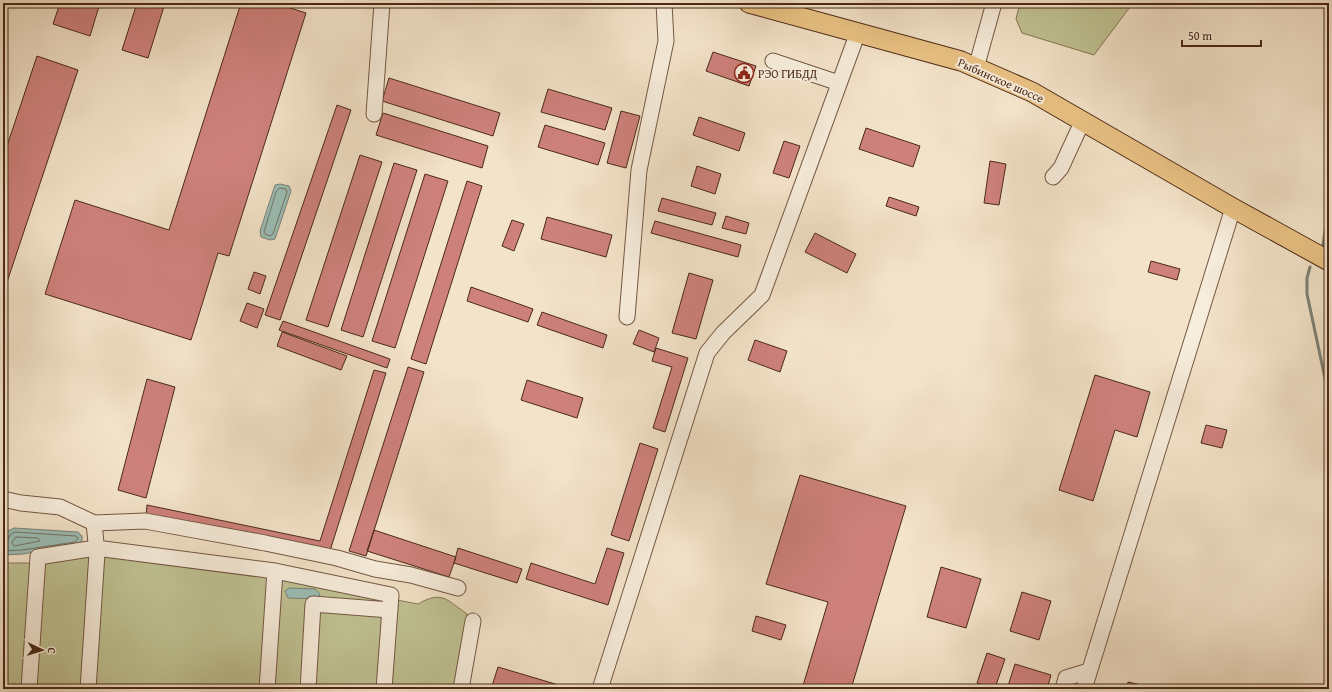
<svg xmlns="http://www.w3.org/2000/svg" width="1332" height="692" viewBox="0 0 1332 692" font-family="'Gentium Book Plus',serif">
  <style>
    .green { fill: #c0c293; stroke: #867654 }
    .water { fill: #9bbeb6; stroke: #7b8276 }
    .lines { fill: none; stroke-linecap: round; stroke-linejoin: round }
    .shore { stroke: #737466; stroke-width: 1 }
    .stream { stroke: #7b8276; stroke-width: 3 }
    .building { fill: #ce817c; stroke: #4b2916 }
    .minor-casing { stroke: #755843; stroke-width: 17 }
    .major-casing { stroke: #4b2916; stroke-width: 21 }
    .minor { stroke: #f7eddc; stroke-width: 15 }
    .major { stroke: #eac284; stroke-width: 19 }
    .labels { text-anchor: middle; dominant-baseline: central; stroke-width: 4; stroke-linejoin: round; paint-order: stroke }
    .poi-label { font-size: 12px; fill: #4b2916; stroke: #f7eddc; text-anchor: start }
    .street-label { font-size: 12px; fill: #4b2916; stroke: #f7eddc }
  </style>
  <rect width="100%" height="100%" fill="#f3e3c9"/>
  <filter id="stains"><feTurbulence type="fractalNoise" baseFrequency=".005" numOctaves="4"/><feColorMatrix values="0 0 0 0 .2 0 0 0 0 .09 0 0 0 0 .02 0 0 0 .5 -.17"/></filter>
  <radialGradient id="worn" r=".72"><stop offset=".6" stop-color="#630" stop-opacity="0"/><stop offset="1" stop-color="#630" stop-opacity=".3"/></radialGradient>
  <path class="green" d="M 1020,3 L 1133,3 L 1094,55 L 1022,33 L 1016,19 Z
    M 97,553 L 275,577 L 418,604 C 442,590 447,600 467,614 L 455,689 L 3,689 L 3,563 L 37,563 Z"/>
  <path class="water" d="M 280,184 L 289,186 L 291,191 L 275,239 L 270,240 L 261,237 L 260,231 L 275,185 Z
    M 14,528 L 78,532 L 82,536 L 82,541 L 78,545 L 23,554 L 4,555 L 3,544 L 8,531 Z
    M 289,588 L 315,589 L 320,594 L 319,597 L 315,599 L 288,598 L 285,591 Z"/>
  <g class="lines">
    <path class="shore" d="M 280,188 L 286,189 L 287,192 L 273,234 L 270,236 L 265,234 L 264,232 L 276,192 Z
      M 16,537 L 38,538 L 40,541 L 14,546 L 12,543 Z
      M 3,542 L 7,541 L 11,534 L 15,532 L 76,536 L 78,538 L 75,542 L 22,550 L 3,551"/>
    <path class="stream" d="M 1322,248 C 1327,230 1326,211 1329,192
      M 1310,267 L 1307,278 L 1307,294 L 1329,397"/>
  </g>
  <path class="building" d="M 60,3 L 100,3 L 90,36 L 53,24 Z
    M 137,3 L 165,3 L 148,58 L 122,50 Z
    M 241,3 L 275,3 L 306,13 L 229,256 L 218,253 L 191,340 L 45,294 L 75,200 L 169,230 Z
    M 713,52 L 756,66 L 749,86 L 706,71 Z
    M 37,56 L 78,70 L 3,294 L 3,158 Z
    M 389,78 L 500,113 L 493,136 L 382,101 Z
    M 548,89 L 612,108 L 605,130 L 541,112 Z
    M 337,105 L 351,110 L 280,320 L 265,315 Z
    M 621,111 L 640,116 L 626,168 L 607,163 Z
    M 383,113 L 488,146 L 482,168 L 376,135 Z
    M 699,117 L 745,133 L 739,151 L 693,135 Z
    M 545,125 L 605,143 L 598,165 L 538,147 Z
    M 866,128 L 920,146 L 913,167 L 859,149 Z
    M 784,141 L 800,146 L 789,178 L 773,173 Z
    M 360,155 L 382,162 L 328,327 L 306,320 Z
    M 990,161 L 1006,164 L 999,205 L 984,203 Z
    M 394,163 L 417,170 L 363,337 L 341,330 Z
    M 697,166 L 721,174 L 715,194 L 691,186 Z
    M 425,174 L 448,181 L 395,348 L 372,341 Z
    M 467,181 L 482,186 L 426,364 L 411,359 Z
    M 889,197 L 919,207 L 916,216 L 886,206 Z
    M 662,198 L 716,213 L 712,225 L 658,211 Z
    M 726,216 L 749,223 L 746,234 L 722,228 Z
    M 547,217 L 612,235 L 606,257 L 541,239 Z
    M 512,220 L 524,224 L 514,251 L 502,246 Z
    M 655,221 L 741,245 L 738,257 L 651,233 Z
    M 815,233 L 856,254 L 847,273 L 805,252 Z
    M 1151,261 L 1180,269 L 1177,280 L 1148,272 Z
    M 254,272 L 266,276 L 260,294 L 248,289 Z
    M 689,273 L 713,280 L 696,339 L 672,333 Z
    M 471,287 L 533,309 L 528,322 L 467,301 Z
    M 247,303 L 264,309 L 257,328 L 240,321 Z
    M 542,312 L 607,335 L 603,348 L 537,325 Z
    M 283,321 L 390,359 L 387,368 L 279,330 Z
    M 639,330 L 659,338 L 654,352 L 633,344 Z
    M 282,332 L 347,356 L 341,370 L 277,346 Z
    M 755,340 L 787,351 L 780,372 L 748,360 Z
    M 656,348 L 688,358 L 665,432 L 653,428 L 672,367 L 652,361 Z
    M 408,367 L 424,372 L 366,556 L 349,551 Z
    M 374,370 L 386,373 L 329,554 L 146,516 L 147,505 L 320,541 Z
    M 1095,375 L 1150,392 L 1137,437 L 1115,430 L 1093,501 L 1059,490 Z
    M 147,379 L 175,387 L 146,498 L 118,490 Z
    M 527,380 L 583,398 L 577,418 L 521,400 Z
    M 1206,425 L 1227,430 L 1222,448 L 1201,443 Z
    M 640,443 L 658,449 L 629,541 L 611,535 Z
    M 800,475 L 906,506 L 851,689 L 802,689 L 828,602 L 766,584 Z
    M 374,530 L 456,557 L 449,577 L 367,551 Z
    M 458,548 L 522,569 L 517,583 L 454,563 Z
    M 607,548 L 624,553 L 608,605 L 526,579 L 531,563 L 595,584 Z
    M 941,567 L 981,579 L 966,628 L 927,617 Z
    M 1022,592 L 1051,601 L 1039,640 L 1010,631 Z
    M 756,616 L 786,625 L 781,640 L 752,631 Z
    M 987,653 L 1005,659 L 995,688 L 977,683 Z
    M 1015,664 L 1051,675 L 1047,689 L 1007,689 Z
    M 498,667 L 572,689 L 491,689 Z
    M 1128,682 L 1159,689 L 1127,689 Z"/>
  <g class="lines">
    <g class="minor-casing">
      <path id="minor" d="M 773,61 L 839,83
        M 976,68 L 994,3
        M 374,114 L 382,3
        M 1053,177 L 1061,168 L 1083,120
        M 627,317 L 639,170 L 666,41 L 664,3
        M 3,499 L 21,503 L 60,507 L 94,523 L 145,521 L 265,543 L 337,558 L 375,569 L 411,575 L 458,588
        M 29,689 L 38,557 L 96,548 L 275,571 L 391,595 L 384,689
        M 88,689 L 97,553 L 94,523
        M 267,689 L 275,571
        M 308,689 L 313,604 L 390,610
        M 461,689 L 473,621
        M 600,689 L 707,353 L 723,333 L 762,295 L 858,32
        M 1063,689 L 1066,678 L 1089,671
        M 1084,689 L 1233,208"/>
    </g>
    <g class="major-casing">
      <path id="major" d="M 749,3 L 961,61 L 1032,92 L 1233,208 L 1329,261"/>
    </g>
    <use href="#minor" class="minor"/>
    <use href="#major" class="major"/>
  </g>
  <defs>
    <g id="civic-ring" transform="scale(1)"><circle r="9.5" fill="#f7eddc" stroke="#8f2418" stroke-width="1.5"/><path d="M-.6-6.5H3V-4.5H.6V-3L4-1V1h2V6H-6V1h2V-1L-.6-3ZM-1.2 2.5V6h2.4V2.5Z" fill="#8f2418"/></g>
  </defs>
  <g fill-rule="evenodd">
    <use href="#civic-ring" x="744" y="73"/>
  </g>
  <g class="labels">
    <g class="poi-label">
      <text x="758" y="73">РЭО ГИБДД</text>
    </g>
    <g class="street-label">
      <text transform="translate(1001 80) rotate(24)">Рыбинское шоссе</text>
    </g>
  </g>
  <rect width="1332" height="692" fill="none" stroke="#f3e3c9" stroke-width="16"/>
  <rect x="4" y="4" width="1324" height="684" fill="none" stroke="#4b2916" stroke-width="2"/>
  <rect x="8" y="8" width="1316" height="676" fill="none" stroke="#4b2916"/>
  <g transform="translate(42 650) rotate(94)" stroke="#f7eddc" stroke-width="3" paint-order="stroke">
  <path d="M0-3L7 15L0 10L-7 15Z" fill="#4b2916"/>
  <text y="-6" font-size="11" font-weight="bold" text-anchor="middle" fill="#4b2916">С</text>
  </g>
  <path d="M1182 40v6h79v-6" fill="none" stroke="#4b2916" stroke-width="2"/>
  <text x="1188" y="40" font-size="12" fill="#4b2916" stroke="#f7eddc" stroke-width="3" paint-order="stroke">50 m</text>
  <rect width="100%" height="100%" filter="url(#stains)"/>
  <rect width="100%" height="100%" fill="url(#worn)"/>
</svg>
